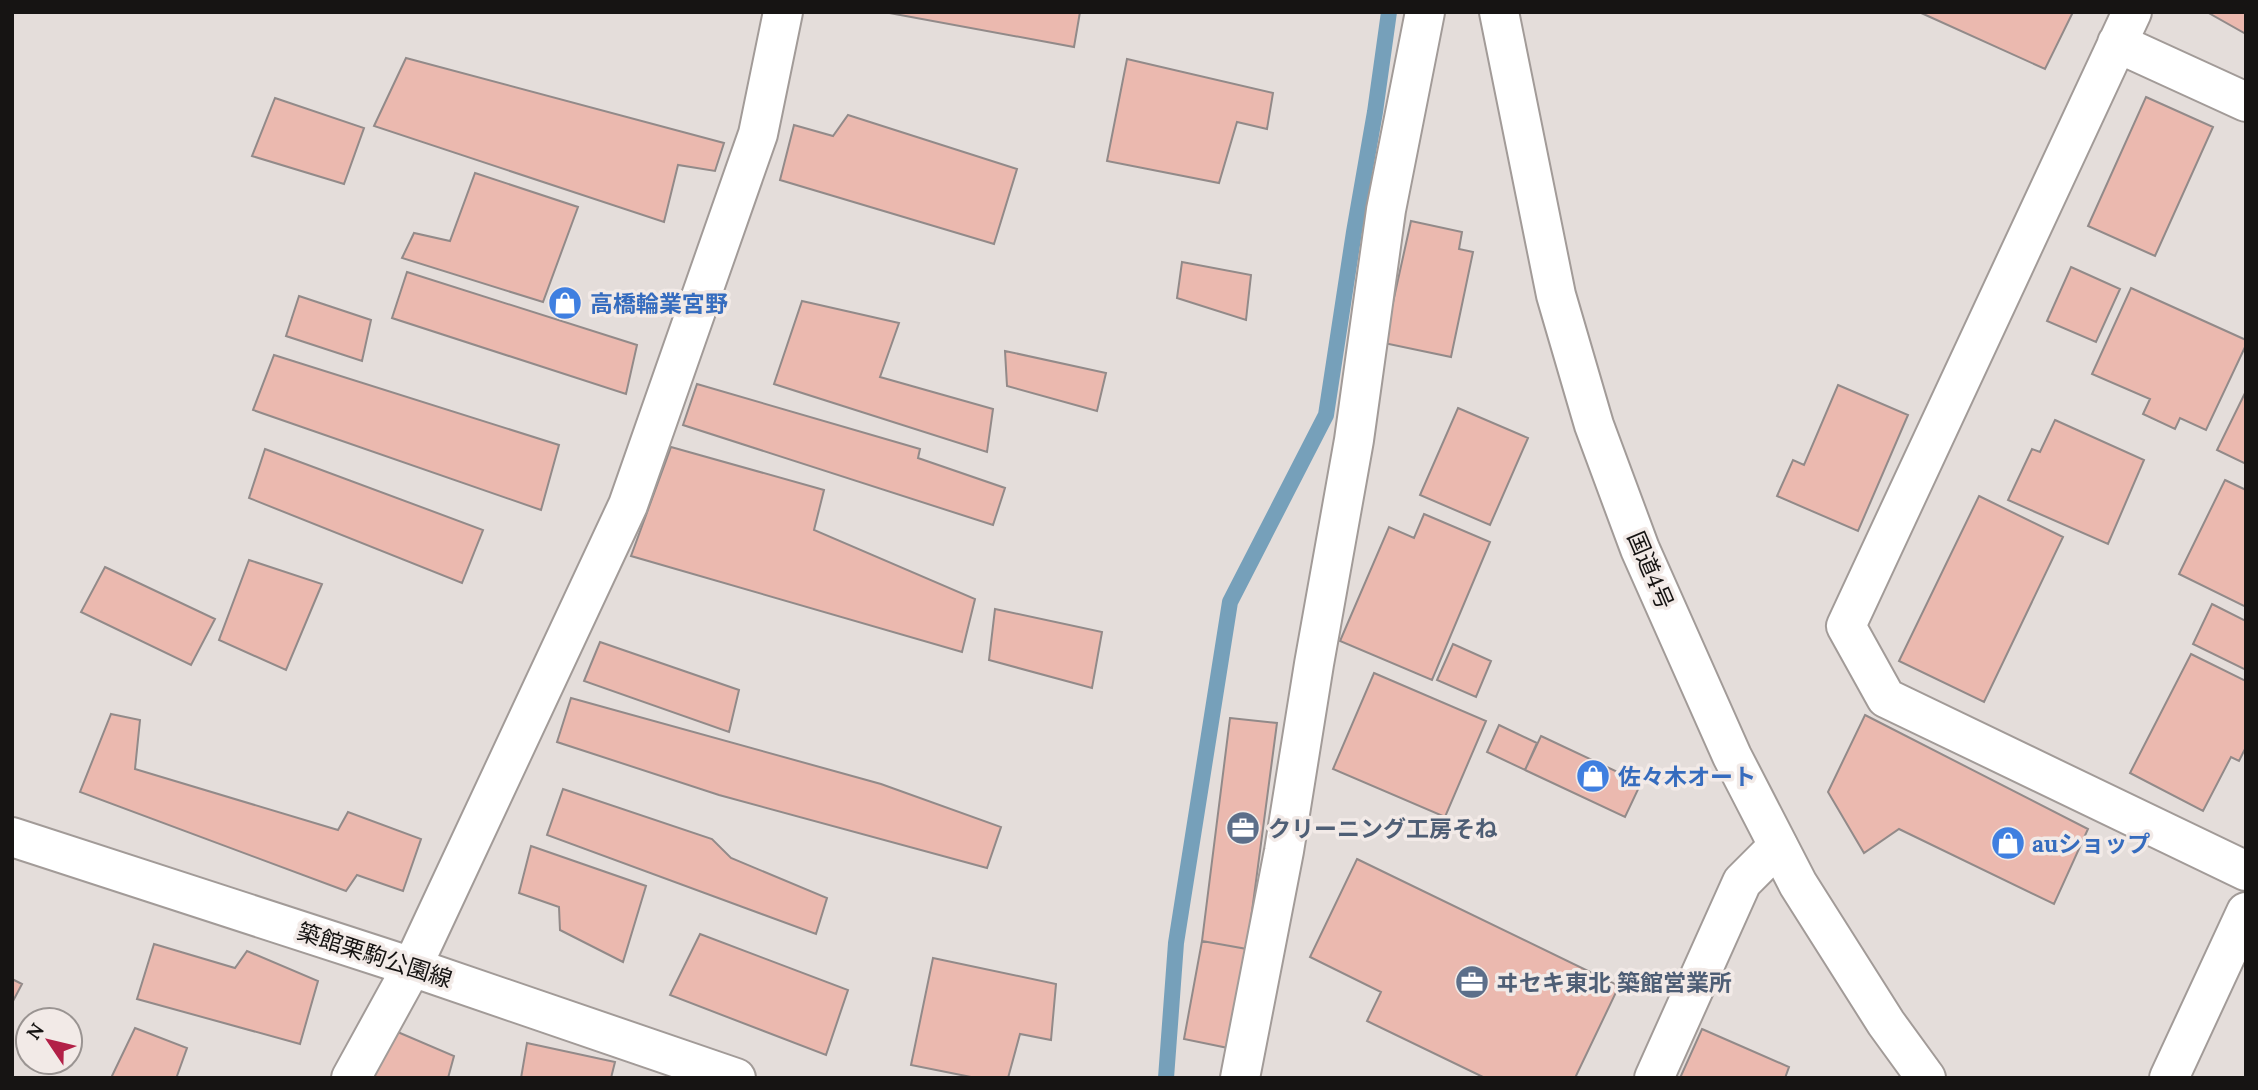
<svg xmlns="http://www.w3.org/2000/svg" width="2258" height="1090" viewBox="0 0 2258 1090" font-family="Lora,'Noto Sans JP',serif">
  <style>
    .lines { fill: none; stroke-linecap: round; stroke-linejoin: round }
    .stream { stroke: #76a0ba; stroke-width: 16 }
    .building { fill: #ebb9af; stroke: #928a89; stroke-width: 2 }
    .street-casing { stroke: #a29b98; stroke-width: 42 }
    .secondary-casing { stroke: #a29b98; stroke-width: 42 }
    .primary-casing { stroke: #a29b98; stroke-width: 42 }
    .highway-casing { stroke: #a29b98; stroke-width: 42 }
    .street { stroke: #fff; stroke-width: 38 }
    .secondary { stroke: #fff; stroke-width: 38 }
    .primary { stroke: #fff; stroke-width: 38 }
    .highway { stroke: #fff; stroke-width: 38 }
    .labels { text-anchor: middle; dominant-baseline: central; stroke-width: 7; stroke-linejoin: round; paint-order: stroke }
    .shop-label { font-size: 23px; font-weight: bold; fill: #366cbe; stroke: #f2eae7; text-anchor: start }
    .street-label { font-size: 23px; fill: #161413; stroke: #f2eae7 }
    .service-label { font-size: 23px; font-weight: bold; fill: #4e5e75; stroke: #f2eae7; text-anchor: start }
  </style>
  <rect width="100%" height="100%" fill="#e4ddda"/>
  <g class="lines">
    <path class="stream" d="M 1166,1078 L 1176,943 L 1230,602 L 1326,415 L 1354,232 L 1375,112 L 1389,12"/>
  </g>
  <path class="building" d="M 884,12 L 1080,12 L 1074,47 Z
    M 1919,12 L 2073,12 L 2045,69 Z
    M 2207,12 L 2246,12 L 2246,34 Z
    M 406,58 L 724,143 L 715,171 L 678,165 L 664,222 L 374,126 Z
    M 1127,59 L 1273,93 L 1267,129 L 1237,122 L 1219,183 L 1107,161 Z
    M 2146,97 L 2213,127 L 2155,256 L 2088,226 Z
    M 275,98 L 364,128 L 344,184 L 252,156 Z
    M 848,115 L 1017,169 L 994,244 L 780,180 L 794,125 L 833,136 Z
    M 475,173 L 578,207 L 543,302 L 402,258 L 414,233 L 450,241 Z
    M 1411,221 L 1462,232 L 1459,249 L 1473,252 L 1451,357 L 1384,343 Z
    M 1182,262 L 1251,275 L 1246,320 L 1177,298 Z
    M 2071,267 L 2120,289 L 2096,342 L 2047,321 Z
    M 407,272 L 637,345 L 626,394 L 392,318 Z
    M 2131,288 L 2246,340 L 2246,345 L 2206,430 L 2180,418 L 2175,429 L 2143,414 L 2150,399 L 2092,374 Z
    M 299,296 L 371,320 L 362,361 L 286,336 Z
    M 802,301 L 899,323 L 880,377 L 993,409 L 987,452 L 774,384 Z
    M 1005,351 L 1106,373 L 1097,411 L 1007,386 Z
    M 274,355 L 559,445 L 541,510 L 253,410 Z
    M 697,384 L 920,449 L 918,458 L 1005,488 L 993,525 L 683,425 Z
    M 1838,385 L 1908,415 L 1858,531 L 1777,496 L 1793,460 L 1804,465 Z
    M 2246,391 L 2246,464 L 2217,450 Z
    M 1458,408 L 1528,438 L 1490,525 L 1420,495 Z
    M 2055,420 L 2144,460 L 2108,544 L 2008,500 L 2032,449 L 2040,452 Z
    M 671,447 L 824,490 L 814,530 L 975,599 L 962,652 L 631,556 Z
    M 265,449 L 483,530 L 462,583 L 249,498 Z
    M 2225,480 L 2246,490 L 2246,607 L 2179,574 Z
    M 1979,496 L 2063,537 L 1984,702 L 1899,661 Z
    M 1424,514 L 1490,542 L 1432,680 L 1340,641 L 1389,527 L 1414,538 Z
    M 249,560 L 322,584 L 286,670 L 219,640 Z
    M 105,567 L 215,619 L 191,665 L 81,612 Z
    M 2212,604 L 2246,621 L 2246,670 L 2193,644 Z
    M 995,609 L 1102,632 L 1092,688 L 989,660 Z
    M 600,642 L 739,690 L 729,732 L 584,681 Z
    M 1453,644 L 1491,661 L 1476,697 L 1437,680 Z
    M 2191,654 L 2246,681 L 2246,747 L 2239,761 L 2231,757 L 2203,811 L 2130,773 Z
    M 1374,673 L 1486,721 L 1445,817 L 1333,769 Z
    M 571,698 L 881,784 L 1001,827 L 987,868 L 719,795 L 557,742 Z
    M 111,714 L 140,720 L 135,769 L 338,830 L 348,812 L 421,839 L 403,891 L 357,875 L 346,891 L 80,792 Z
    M 1865,715 L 2088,829 L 2054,904 L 1899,829 L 1864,853 L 1828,792 Z
    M 1230,718 L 1277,723 L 1247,949 L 1202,941 Z
    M 1499,725 L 1537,743 L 1525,770 L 1487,752 Z
    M 1541,736 L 1641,783 L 1625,817 L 1525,770 Z
    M 563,789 L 712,839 L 731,858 L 827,898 L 816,934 L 547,835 Z
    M 531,846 L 646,886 L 623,962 L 560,930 L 559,907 L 519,893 Z
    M 1357,859 L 1619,986 L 1575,1078 L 1485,1078 L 1367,1021 L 1381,992 L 1310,957 Z
    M 700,934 L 848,990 L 826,1055 L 670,995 Z
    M 1202,941 L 1247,949 L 1228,1048 L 1184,1039 Z
    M 154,944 L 235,968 L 247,951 L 318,981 L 300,1044 L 137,999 Z
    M 933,958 L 1056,984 L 1051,1040 L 1020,1034 L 1008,1078 L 976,1078 L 911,1065 Z
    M 12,979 L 22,984 L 12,1003 Z
    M 135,1028 L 187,1048 L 177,1076 L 180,1078 L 111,1078 Z
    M 1702,1029 L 1789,1067 L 1785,1078 L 1680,1078 Z
    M 393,1030 L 454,1056 L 448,1078 L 368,1078 Z
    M 527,1043 L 615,1062 L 611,1078 L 521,1078 Z"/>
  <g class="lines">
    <g class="street-casing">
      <path id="street" d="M 2132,12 L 1846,626 L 1886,698 L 2246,871
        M 2117,43 L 2246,102
        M 1240,1078 L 1284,851 L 1314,664 L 1354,440 L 1386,210 L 1425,12
        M 1654,1078 L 1742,882 L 1778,846
        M 2169,1078 L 2246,912"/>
    </g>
    <g class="secondary-casing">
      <path id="secondary" d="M 351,1078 L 412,967 L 628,505 L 758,134 L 783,12"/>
    </g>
    <g class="primary-casing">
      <path id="primary" d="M 12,837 L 412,967 L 736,1078"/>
    </g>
    <g class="highway-casing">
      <path id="highway" d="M 1499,12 L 1556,295 L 1594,425 L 1640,549 L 1732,756 L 1798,884 L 1886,1023 L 1926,1078"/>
    </g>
    <use href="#street" class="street"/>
    <use href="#secondary" class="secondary"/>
    <use href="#primary" class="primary"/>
    <use href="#highway" class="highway"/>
  </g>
  <defs>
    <g id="shop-disc" transform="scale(1.75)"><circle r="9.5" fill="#3f7fe0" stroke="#f2eae7"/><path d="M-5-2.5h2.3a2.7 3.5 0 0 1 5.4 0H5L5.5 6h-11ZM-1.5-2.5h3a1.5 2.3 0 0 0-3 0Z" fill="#fff"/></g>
    <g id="office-disc" transform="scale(1.75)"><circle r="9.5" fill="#5c6f8a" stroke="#f2eae7"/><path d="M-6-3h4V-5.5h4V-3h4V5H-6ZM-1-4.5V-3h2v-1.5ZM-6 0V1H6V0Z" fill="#fff"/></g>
  </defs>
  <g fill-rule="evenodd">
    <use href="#shop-disc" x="565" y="303"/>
    <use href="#shop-disc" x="1593" y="776"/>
    <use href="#office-disc" x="1243" y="828"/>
    <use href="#shop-disc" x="2008" y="843"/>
    <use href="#office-disc" x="1472" y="982"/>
  </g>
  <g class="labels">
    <g class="shop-label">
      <text x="590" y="303">高橋輪業宮野</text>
      <text x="1618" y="776">佐々木オート</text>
      <text x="2032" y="843">auショップ</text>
    </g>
    <g class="street-label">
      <text transform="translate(1651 570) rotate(67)">国道4号</text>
      <text transform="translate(375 955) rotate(18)">築館栗駒公園線</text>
    </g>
    <g class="service-label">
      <text x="1268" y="828">クリーニング工房そね</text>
      <text x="1496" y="982">ヰセキ東北 築館営業所</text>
    </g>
  </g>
  <rect width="2258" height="1090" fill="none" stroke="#161413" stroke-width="28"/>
  <g transform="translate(49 1041) rotate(305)"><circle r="33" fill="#f2eae7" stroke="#9a9492" stroke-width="2"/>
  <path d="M0-5L12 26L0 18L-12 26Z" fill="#b22047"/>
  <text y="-10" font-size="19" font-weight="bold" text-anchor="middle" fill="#161413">N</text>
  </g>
</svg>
